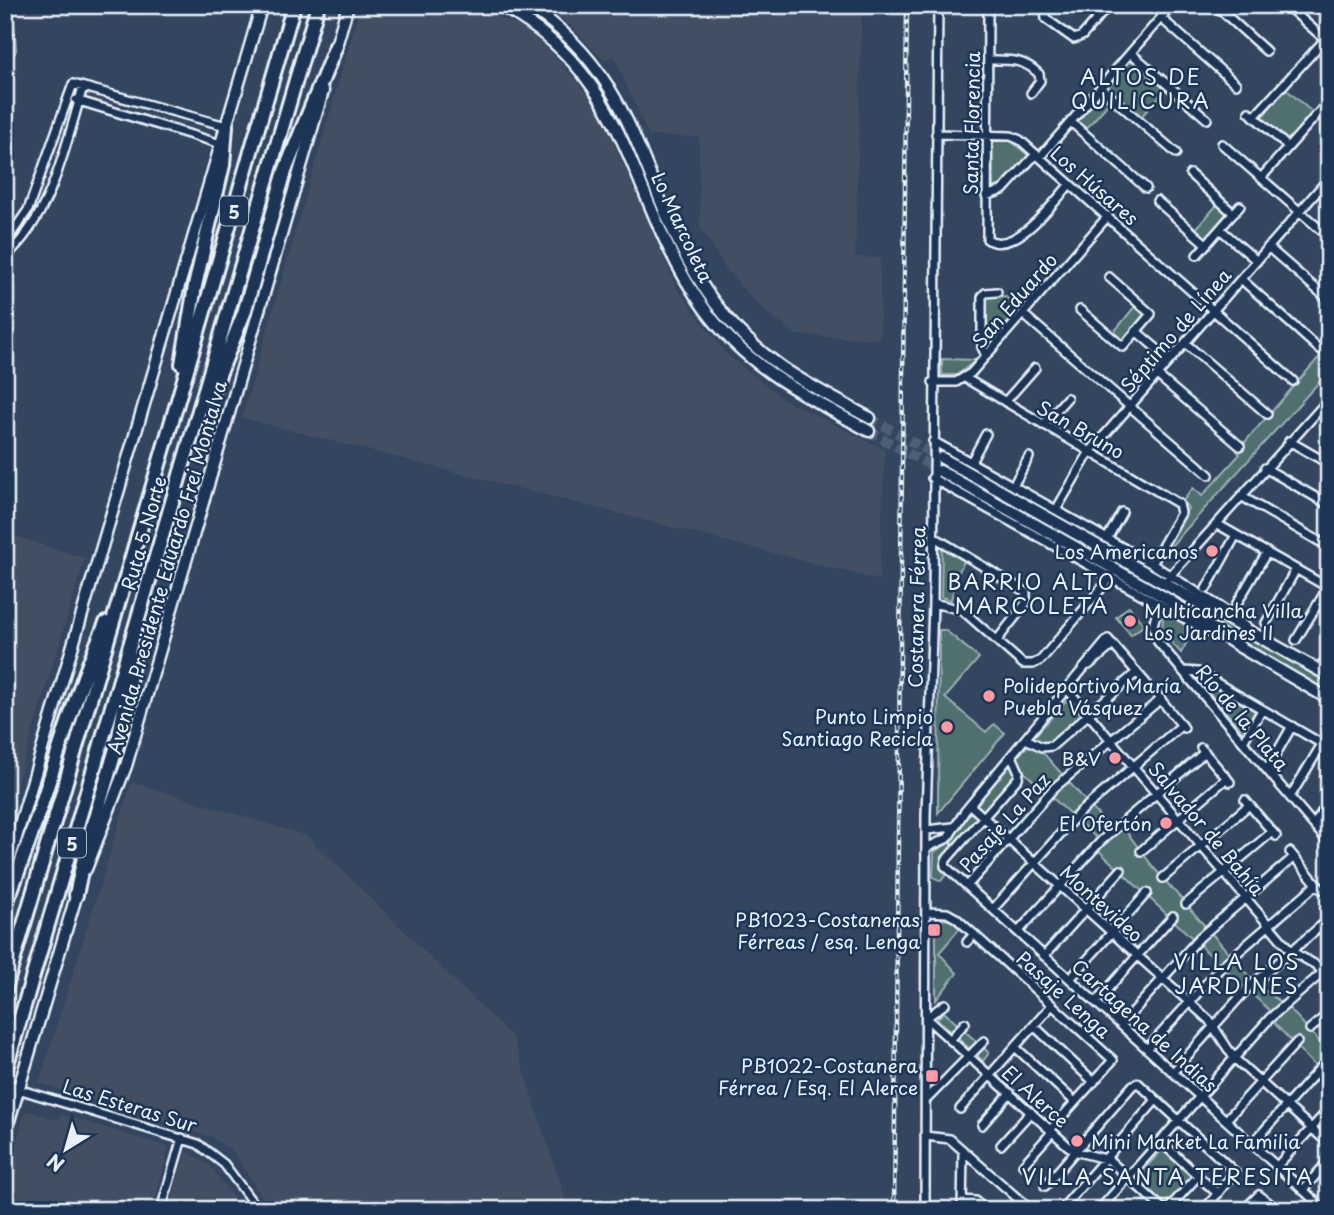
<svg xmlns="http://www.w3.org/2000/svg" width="1334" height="1215" viewBox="0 0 1334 1215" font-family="'Playpen Sans',sans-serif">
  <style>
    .built { fill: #435064 }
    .green { fill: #506f6e; stroke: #9cb0b3; stroke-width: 2 }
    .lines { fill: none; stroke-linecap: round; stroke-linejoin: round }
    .secondary-tunnel { stroke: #4e5f76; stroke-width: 10; stroke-dasharray: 10 5; stroke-linecap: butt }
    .minor-casing { stroke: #e8f1f8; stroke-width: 12 }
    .secondary-casing { stroke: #e8f1f8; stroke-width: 15 }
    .motorway-casing { stroke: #e8f1f8; stroke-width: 18 }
    .minor { stroke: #1d3557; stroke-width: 7 }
    .secondary { stroke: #1d3557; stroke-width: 10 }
    .motorway { stroke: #1d3557; stroke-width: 12 }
    .rail-casing { stroke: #e8f1f8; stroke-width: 4.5 }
    .rail { stroke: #1d3557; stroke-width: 2; stroke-dasharray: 5; stroke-linecap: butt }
    .poi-dot { fill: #ff9aa2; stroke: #1d3557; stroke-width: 2.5 }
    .labels { text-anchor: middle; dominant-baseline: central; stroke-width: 5; stroke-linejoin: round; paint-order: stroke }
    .shield { fill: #1d3557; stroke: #abb9c8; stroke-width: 2 }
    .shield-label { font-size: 18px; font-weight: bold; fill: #e8f1f8 }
    .street-label { font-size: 19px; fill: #e8f1f8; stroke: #1d3557 }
    .poi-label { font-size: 19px; fill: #e8f1f8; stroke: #1d3557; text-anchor: end }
    .neighbourhood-label { font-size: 21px; letter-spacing: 2px; fill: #e8f1f8; stroke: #1d3557 }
  </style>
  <rect width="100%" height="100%" fill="#33455f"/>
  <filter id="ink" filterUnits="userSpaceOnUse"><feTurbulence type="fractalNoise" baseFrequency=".0143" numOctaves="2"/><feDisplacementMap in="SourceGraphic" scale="14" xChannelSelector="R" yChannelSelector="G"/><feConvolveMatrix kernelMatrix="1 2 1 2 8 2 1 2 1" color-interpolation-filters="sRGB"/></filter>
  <g filter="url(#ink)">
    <path class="built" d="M 361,5 L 468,5 L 521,27 L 540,41 L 578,82 L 603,118 L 676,287 L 725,353 L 783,399 L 885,450 L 879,580 L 242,418 Z
      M 545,5 L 862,5 L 855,257 L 880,258 L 880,339 L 795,335 L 757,304 L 725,268 L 700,227 L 699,137 L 649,136 L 614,56 L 604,60 L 571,26 Z
      M 5,533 L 85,558 L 5,823 Z
      M 132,782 L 307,836 L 513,1038 L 569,1210 L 270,1210 L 233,1151 L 211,1137 L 39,1083 Z
      M 30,1111 L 58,1120 L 63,1115 L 169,1147 L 152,1210 L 5,1210 L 5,1183 L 25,1113 Z
      M 186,1151 L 209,1165 L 243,1210 L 169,1210 Z"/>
    <path class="green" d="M 5,5 L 13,5 L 16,50 L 8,69 L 5,68 Z
      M 1131,58 L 1166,89 L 1140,118 L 1115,96 L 1085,130 L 1076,122 Z
      M 1286,89 L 1312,112 L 1288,141 L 1261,118 Z
      M 995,141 L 1011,141 L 1029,156 L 1005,183 L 993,190 L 992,144 Z
      M 1217,205 L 1227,213 L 1205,240 L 1194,231 Z
      M 1005,296 L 1020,309 L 986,347 L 985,297 Z
      M 1136,305 L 1146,313 L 1123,341 L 1113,333 Z
      M 1329,346 L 1329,371 L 1162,556 L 1188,508 L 1183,501 L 1193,488 L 1202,496 L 1240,454 L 1237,451 Z
      M 942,359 L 976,360 L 957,375 L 942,375 Z
      M 942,547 L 965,560 L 957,575 L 951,600 L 941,597 Z
      M 1175,592 L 1329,679 L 1329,693 L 1172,602 Z
      M 1129,606 L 1144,625 L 1131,635 L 1116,617 Z
      M 1170,615 L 1194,629 L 1181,653 L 1162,632 L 1163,616 Z
      M 939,630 L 945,630 L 979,658 L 945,698 L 986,732 L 994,724 L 1005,733 L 938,813 Z
      M 1194,675 L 1255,711 L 1244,733 Z
      M 1066,701 L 1074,703 L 1082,714 L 1047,746 L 1032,739 Z
      M 1029,744 L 1045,755 L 1114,833 L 1122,826 L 1154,868 L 1257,985 L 1289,1008 L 1329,1052 L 1329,1081 L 1273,1022 L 1268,1009 L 1097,849 L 1101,842 L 1025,773 L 1016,776 L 942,863 L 948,872 L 941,881 L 933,877 L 934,852 L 946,845 L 968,814 Z
      M 936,919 L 951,920 L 960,928 L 939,953 L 957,973 L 936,1000 Z
      M 944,1012 L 989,1053 L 983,1061 L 937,1019 Z
      M 1163,1149 L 1193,1177 L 1168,1207 L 1136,1178 Z"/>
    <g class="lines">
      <path class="secondary-tunnel" d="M 870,418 L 941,458
        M 869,431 L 940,471"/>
      <g class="minor-casing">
        <path id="minor" d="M 988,5 L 987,239 C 1014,257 1055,201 1070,184
          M 1051,5 L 1045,11 L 1046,19 L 1074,39 L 1082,36 L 1109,5
          M 1215,5 L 1266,51
          M 1286,5 L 1329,43
          M 1161,18 L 1236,84
          M 1131,53 L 1207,119
          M 988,60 C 1009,60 1023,58 1039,74 L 1040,81 L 1031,93
          M 1101,88 L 1176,153
          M 76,100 L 221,144
          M 1249,112 L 1288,147
          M 1254,117 L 1329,35
          M 1071,122 L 1146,188
          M 936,134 L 1011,136 L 1020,140 L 1293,381
          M 1222,144 L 1329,237
          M 1040,157 L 1172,5
          M 1190,174 L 1233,213
          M 1261,178 L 1329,101
          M 986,196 L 1003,190 L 1036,154
          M 1157,201 L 1206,244
          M 1220,229 L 1257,261
          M 5,243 L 28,210 L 73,84 L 226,126
          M 1268,247 L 1329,300
          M 1197,255 L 1240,206
          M 5,257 C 52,216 66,144 83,87
          M 1241,279 L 1319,349
          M 1080,310 L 1123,347 L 1151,314 L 1109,277
          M 1023,314 L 1209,475
          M 1136,331 L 1170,360
          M 1185,343 L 1267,414
          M 986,356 L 982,347 L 982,297 L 985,293 L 997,292
          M 1157,375 L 1240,446
          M 965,378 L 1179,504 L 1181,513 L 1152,564
          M 933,382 L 956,382 L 971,373 L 1108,216
          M 1005,402 L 1035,368
          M 1043,425 L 1067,398
          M 933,441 L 1152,564 L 1224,609 L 1247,628
          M 1289,441 L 1329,464
          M 971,462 L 986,434
          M 1265,468 L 1329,505
          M 932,478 L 1216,636
          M 1013,486 L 1029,457
          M 1241,496 L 1329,547
          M 1056,510 L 1089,453 L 1329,178
          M 1217,524 L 1329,588
          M 934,537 L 1026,592 L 1026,603 L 998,639
          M 1107,539 L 1122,512
          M 1168,578 L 1329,399
          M 1206,589 L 1236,535
          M 933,603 L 962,610 L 1023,664 L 1033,664 L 1041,660 L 1111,577
          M 1159,604 L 1153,625 L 1158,642 L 1329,843
          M 1236,605 L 1267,552
          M 1266,623 L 1296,569
          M 1296,640 L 1328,587
          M 1089,665 L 1113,645
          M 1319,670 L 1329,654
          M 1184,671 L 1198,672 L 1329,748
          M 1067,689 L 1291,951 L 1316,965 L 1329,978
          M 1156,694 L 1184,728
          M 1026,739 L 1042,747 L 1052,746 L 1137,672
          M 1243,742 L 1262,710
          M 1201,748 L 1230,782
          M 1012,756 L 1019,772 L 1018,778 L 946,860 L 945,866 L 1325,1210
          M 1267,770 L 1292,726
          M 1290,797 L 1322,744
          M 1245,800 L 1276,836
          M 970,805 L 1209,1020 L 1234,1058 L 1329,1144
          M 1314,825 L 1329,800
          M 927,830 L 953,827
          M 928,847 L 948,838 L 965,811 L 1108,639 L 1146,683
          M 1141,851 L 1227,778
          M 1290,852 L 1321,889
          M 1163,878 L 1249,805
          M 967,886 L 1054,788 L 1161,699
          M 1186,904 L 1272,832
          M 993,909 L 1079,813 L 1182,725
          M 928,912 L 947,913 L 956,918 L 1113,1060 L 1050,1130
          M 1018,932 L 1101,841 L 1205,752
          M 967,942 L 974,934
          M 1044,956 L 1121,870
          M 1070,979 L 1147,893
          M 1096,1002 L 1173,916
          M 926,1018 L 1068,1146 L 1078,1152 L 1109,1160 L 1164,1210
          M 926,1018 L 945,1004
          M 1121,1025 L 1200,937 L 1294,857
          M 1034,1026 L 1094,1082
          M 1310,1029 L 1329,1013
          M 950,1040 L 965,1023
          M 1015,1047 L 1075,1102
          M 1147,1049 L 1222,966 L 1317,884
          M 1173,1072 L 1247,989 L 1329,919
          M 18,1089 L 198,1144 L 224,1164 L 258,1210
          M 926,1100 L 984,1041
          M 960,1109 L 1052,1005
          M 1226,1120 L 1297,1042
          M 982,1125 L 1010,1093
          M 925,1136 L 950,1139 L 1031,1210
          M 1161,1142 L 1218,1194
          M 1252,1144 L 1329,1058
          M 1001,1145 L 1031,1112
          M 1023,1165 L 1052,1132
          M 1277,1166 L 1329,1109
          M 1045,1186 L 1133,1085 L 1138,1083 L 1235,1172 L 1204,1210
          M 1303,1190 L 1329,1160
          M 962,1200 L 976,1201 L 986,1210
          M 1107,1202 L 1116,1210
          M 1066,1204 L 1156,1100
          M 161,1210 L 182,1138
          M 925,1210 L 926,815 L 933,603 L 938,5
          M 962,1210 L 963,1151
          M 1099,1210 L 1270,1018 L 1329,967
          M 1167,1210 L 1198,1176
          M 1243,1210 L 1259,1195 L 1278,1210"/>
      </g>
      <g class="secondary-casing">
        <path id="secondary" d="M 499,5 C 635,76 626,200 704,308 C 747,368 806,396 869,431
          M 527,5 C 648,82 639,201 714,302 C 757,360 808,385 870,418
          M 334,53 L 348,5
          M 942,458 L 1329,676
          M 940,471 L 1164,597 L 1240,647 L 1329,699
          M 86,869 L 126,766 L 323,91
          M 5,875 L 262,5
          M 5,1085 L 18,1089
          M 5,1134 L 78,890"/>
      </g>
      <g class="motorway-casing">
        <path id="motorway" d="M 182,364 L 195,286 L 223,165 L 226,126
          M 210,397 L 244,313 L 285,171 L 336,46
          M 76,895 L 86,848 L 118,742 L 133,658
          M 5,905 C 44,812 65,714 106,623
          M 5,989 L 294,5
          M 5,1071 L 318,5"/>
      </g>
      <use href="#minor" class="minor"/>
      <use href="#secondary" class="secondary"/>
      <use href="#motorway" class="motorway"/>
      <g class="rail-casing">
        <path id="rail" d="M 894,1210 L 907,5"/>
      </g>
      <use href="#rail" class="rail"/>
    </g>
  </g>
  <g class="poi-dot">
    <circle cx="1212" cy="551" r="7"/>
    <circle cx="1130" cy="621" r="7"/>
    <circle cx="989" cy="696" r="7"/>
    <circle cx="947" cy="727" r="7"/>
    <circle cx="1115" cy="758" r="7"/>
    <circle cx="1166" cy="823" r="7"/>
    <rect x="927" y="923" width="14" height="14" rx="3.5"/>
    <rect x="925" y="1069" width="14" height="14" rx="3.5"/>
    <circle cx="1077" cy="1141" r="7"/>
  </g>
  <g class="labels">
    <g class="shield">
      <rect x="220" y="196.5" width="28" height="29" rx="5"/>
      <rect x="58" y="828.5" width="28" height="29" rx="5"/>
    </g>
    <g class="shield-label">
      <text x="234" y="211">5</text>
      <text x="72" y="843">5</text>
    </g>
    <g class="street-label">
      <text transform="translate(971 123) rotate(-89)">Santa Florencia</text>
      <text transform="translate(1095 185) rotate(41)">Los Húsares</text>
      <text transform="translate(683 227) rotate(65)">Lo Marcoleta</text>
      <text transform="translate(1014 300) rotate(-49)">San Eduardo</text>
      <text transform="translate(1175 330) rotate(-49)">Séptimo de Línea</text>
      <text transform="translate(1081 429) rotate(30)">San Bruno</text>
      <text transform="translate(143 533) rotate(-74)">Ruta 5 Norte</text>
      <text transform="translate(166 567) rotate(-74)">Avenida Presidente Eduardo Frei Montalva</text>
      <text transform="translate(916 607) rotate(-89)">Costanera Férrea</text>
      <text transform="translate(1243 717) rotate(50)">Río de la Plata</text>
      <text transform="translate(1004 822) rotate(-48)">Pasaje La Paz</text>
      <text transform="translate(1207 828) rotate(50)">Salvador de Bahía</text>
      <text transform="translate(1102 903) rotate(42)">Montevideo</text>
      <text transform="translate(1064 994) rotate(42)">Pasaje Lenga</text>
      <text transform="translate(1145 1025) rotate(42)">Cartagena de Indias</text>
      <text transform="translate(1036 1096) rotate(42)">El Alerce</text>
      <text transform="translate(130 1105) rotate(17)">Las Esteras Sur</text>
    </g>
    <g class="poi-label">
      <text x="1198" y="551">Los Americanos</text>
      <text x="1144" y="610" text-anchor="start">Multicancha Villa<tspan x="1144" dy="22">Los Jardines II</tspan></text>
      <text x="1003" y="685" text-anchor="start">Polideportivo María<tspan x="1003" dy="22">Puebla Vásquez</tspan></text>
      <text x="933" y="716">Punto Limpio<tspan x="933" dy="22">Santiago Recicla</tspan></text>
      <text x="1101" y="758">B&amp;V</text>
      <text x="1152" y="823">El Ofertón</text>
      <text x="920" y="919">PB1023-Costaneras<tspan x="920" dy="22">Férreas / esq. Lenga</tspan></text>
      <text x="918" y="1065">PB1022-Costanera<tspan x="918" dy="22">Férrea / Esq. El Alerce</tspan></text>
      <text x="1091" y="1141" text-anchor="start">Mini Market La Familia</text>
    </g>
    <g class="neighbourhood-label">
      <text x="1141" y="76">ALTOS DE<tspan x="1141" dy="24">QUILICURA</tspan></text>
      <text x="1032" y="581">BARRIO ALTO<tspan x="1032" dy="24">MARCOLETA</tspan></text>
      <text x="1237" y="961">VILLA LOS<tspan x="1237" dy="24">JARDINES</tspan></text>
      <text x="1168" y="1176">VILLA SANTA TERESITA</text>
    </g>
  </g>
  <rect width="1334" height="1215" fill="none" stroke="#1d3557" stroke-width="28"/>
  <rect x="14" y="14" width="1306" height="1187" fill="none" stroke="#e8f1f8" stroke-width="2.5" filter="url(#ink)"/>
  <g transform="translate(66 1149) rotate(217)" stroke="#1d3557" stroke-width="5" paint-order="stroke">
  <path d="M0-5L12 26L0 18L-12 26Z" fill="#e8f1f8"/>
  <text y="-10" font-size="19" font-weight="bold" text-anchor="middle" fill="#e8f1f8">N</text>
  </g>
</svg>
